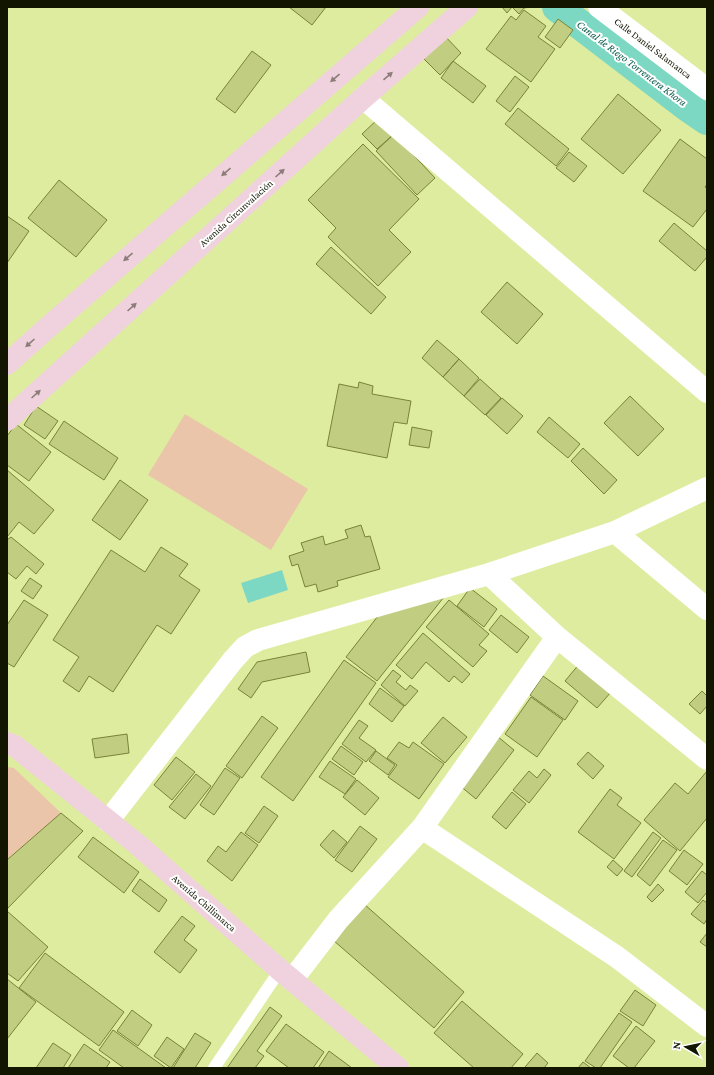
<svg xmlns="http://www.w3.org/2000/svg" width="714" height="1075" viewBox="0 0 714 1075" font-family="'Crimson Pro',serif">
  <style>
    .green { fill: #ebc5aa }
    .water { fill: #7dd8c3 }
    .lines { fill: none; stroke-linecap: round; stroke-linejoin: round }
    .canal { stroke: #7dd8c3; stroke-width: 30 }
    .building { fill: #c1ce81; stroke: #788338 }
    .lane { stroke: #fff; stroke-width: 12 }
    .street { stroke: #fff; stroke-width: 22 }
    .secondary { stroke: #efd2dd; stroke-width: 22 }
    .oneway { fill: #8c7d7a }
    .labels { text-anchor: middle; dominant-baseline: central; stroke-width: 4; stroke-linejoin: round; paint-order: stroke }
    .street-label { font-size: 10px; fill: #121600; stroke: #fff }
    .water-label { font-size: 11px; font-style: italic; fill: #0a594b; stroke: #fff }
  </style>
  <rect width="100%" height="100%" fill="#deec9f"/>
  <path class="green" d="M 185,414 L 308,489 L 271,550 L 148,475 Z
    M 7,767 L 14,768 L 61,813 L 7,860 Z"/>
  <path class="water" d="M 282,570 L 288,590 L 248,603 L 241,583 Z"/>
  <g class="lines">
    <path class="canal" d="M 557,7 L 688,107 L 707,120"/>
  </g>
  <path class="building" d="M 289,7 L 326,7 L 312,25 Z
    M 502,7 L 531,7 L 524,8 L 519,14 L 512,7 L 507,13 Z
    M 524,10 L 546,26 L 538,37 L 555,49 L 531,82 L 486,49 L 511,16 L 516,20 Z
    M 558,19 L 573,30 L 560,48 L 545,37 Z
    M 443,34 L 461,53 L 440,75 L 421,56 Z
    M 252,51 L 271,65 L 235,113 L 216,99 Z
    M 453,61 L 486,86 L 473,103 L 441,78 Z
    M 515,76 L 529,87 L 510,112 L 496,101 Z
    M 618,94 L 661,130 L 623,174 L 581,139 Z
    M 518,108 L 569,149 L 556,166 L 505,124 Z
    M 379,118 L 394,134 L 377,149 L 362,134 Z
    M 394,134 L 435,178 L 417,195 L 376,151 Z
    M 680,139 L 707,159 L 707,184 L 705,187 L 707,189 L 707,209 L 693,227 L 643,191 Z
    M 363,144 L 419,199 L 389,230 L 411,252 L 378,286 L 328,237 L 336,228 L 308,200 Z
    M 569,152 L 587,166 L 574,182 L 556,168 Z
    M 59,180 L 107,220 L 76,257 L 28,218 Z
    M 7,216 L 29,231 L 7,263 Z
    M 674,223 L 707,251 L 707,257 L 695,271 L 659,241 Z
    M 331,247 L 386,297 L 371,314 L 316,264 Z
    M 507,282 L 543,314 L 517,344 L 481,312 Z
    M 437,340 L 459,359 L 443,377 L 422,358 Z
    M 459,359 L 479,378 L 464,396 L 443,377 Z
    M 480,379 L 501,398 L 485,415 L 464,396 Z
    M 359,382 L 373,386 L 372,394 L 411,401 L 407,424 L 394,422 L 387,458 L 327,446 L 339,384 L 358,388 Z
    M 630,396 L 664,429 L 638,456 L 604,423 Z
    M 502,398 L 523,416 L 507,434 L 486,415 Z
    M 36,406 L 58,421 L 45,439 L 24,425 Z
    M 549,417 L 580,444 L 568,458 L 537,432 Z
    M 64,421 L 118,458 L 104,480 L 49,444 Z
    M 16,424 L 51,452 L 29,481 L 7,465 L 7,436 Z
    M 412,427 L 432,431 L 429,448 L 409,445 Z
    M 583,448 L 617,480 L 604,494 L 571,461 Z
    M 7,470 L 54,510 L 34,534 L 19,522 L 7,537 Z
    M 120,480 L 148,500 L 120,540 L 92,520 Z
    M 361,525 L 365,537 L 370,536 L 380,569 L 337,581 L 338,586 L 318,592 L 316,584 L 305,587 L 298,564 L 292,566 L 289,556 L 304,551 L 301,543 L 323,536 L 325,545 L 348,538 L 345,530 Z
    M 11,537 L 44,564 L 36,574 L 27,566 L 16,579 L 7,572 L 7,540 Z
    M 161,547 L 188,564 L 179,576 L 200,590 L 171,634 L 157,625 L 113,692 L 89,676 L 79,692 L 63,681 L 79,657 L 53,640 L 111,550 L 145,572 Z
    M 30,578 L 42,586 L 33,599 L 21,591 Z
    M 470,588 L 497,609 L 484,627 L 457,606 Z
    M 444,597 L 377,681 L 346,657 L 378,616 Z
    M 24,600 L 48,615 L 14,667 L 7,663 L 7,625 Z
    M 449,600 L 489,634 L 479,645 L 487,651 L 473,667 L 426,627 Z
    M 501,615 L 529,637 L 517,653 L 489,630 Z
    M 423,633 L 470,674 L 462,683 L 454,676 L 449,682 L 426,662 L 412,679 L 396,665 Z
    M 306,652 L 310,672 L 262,682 L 251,698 L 238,689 L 257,662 Z
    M 344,660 L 376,683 L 293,801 L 261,777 Z
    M 580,663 L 612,691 L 597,708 L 565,681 Z
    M 393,670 L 401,676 L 396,682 L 406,690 L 410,685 L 418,691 L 405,706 L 381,685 Z
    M 543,676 L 578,701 L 565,720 L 530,695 Z
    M 380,688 L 404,706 L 392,722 L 369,704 Z
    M 702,691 L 707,696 L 707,706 L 700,714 L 689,704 Z
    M 531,697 L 563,720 L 537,757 L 505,734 Z
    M 262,716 L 278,728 L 242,778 L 226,766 Z
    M 443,717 L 467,737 L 445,763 L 421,743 Z
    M 359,720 L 368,726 L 359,738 L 376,750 L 366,762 L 342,744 Z
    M 127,734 L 129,753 L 95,758 L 92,739 Z
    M 497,736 L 514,750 L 476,799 L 459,785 Z
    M 399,742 L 409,748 L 413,742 L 444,764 L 419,799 L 388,777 L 397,765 L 387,758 Z
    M 341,746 L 363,762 L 354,775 L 332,759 Z
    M 376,751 L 395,765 L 388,775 L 369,761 Z
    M 588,752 L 604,766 L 593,779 L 577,764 Z
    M 176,757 L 195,772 L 172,800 L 154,785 Z
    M 330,761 L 356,779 L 345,794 L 319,777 Z
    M 225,768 L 240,778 L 214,815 L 200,805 Z
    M 544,769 L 551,775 L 529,803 L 513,790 L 529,771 L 537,778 Z
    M 707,771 L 707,818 L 680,851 L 644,820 L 675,783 L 688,794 Z
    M 196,774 L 211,786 L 185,819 L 169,807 Z
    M 357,780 L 379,798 L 365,815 L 343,797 Z
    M 610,789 L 622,798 L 617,805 L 641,823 L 614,859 L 578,832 Z
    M 512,792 L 526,804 L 506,829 L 492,817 Z
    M 264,806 L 278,816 L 259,843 L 245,833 Z
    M 61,813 L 83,831 L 7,909 L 7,860 Z
    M 360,826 L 377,839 L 352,872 L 335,860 Z
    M 333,830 L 347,842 L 334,858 L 320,845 Z
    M 241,832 L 258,845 L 232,881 L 207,861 L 218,846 L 226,852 Z
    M 653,832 L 661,838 L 632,877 L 624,871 Z
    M 93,837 L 139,872 L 124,893 L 78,857 Z
    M 663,840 L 677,850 L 650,886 L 637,875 Z
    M 684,850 L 703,864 L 687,885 L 669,871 Z
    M 613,860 L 623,869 L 617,876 L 607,867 Z
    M 702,871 L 707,875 L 707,892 L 698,903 L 685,892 Z
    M 140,879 L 167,900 L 159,912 L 132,891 Z
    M 658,884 L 664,890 L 652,902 L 647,897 Z
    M 703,900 L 707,903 L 707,919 L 704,924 L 691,914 Z
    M 364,904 L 464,992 L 434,1028 L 333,940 Z
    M 7,911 L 48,947 L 18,981 L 7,973 Z
    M 182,916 L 195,926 L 184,940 L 197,950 L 180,973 L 154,952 Z
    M 707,933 L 707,947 L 700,942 Z
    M 45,953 L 124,1012 L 99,1046 L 19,988 Z
    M 7,979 L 36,1002 L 7,1039 Z
    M 635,990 L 656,1005 L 643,1026 L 620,1011 Z
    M 462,1001 L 523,1054 L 511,1068 L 474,1068 L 434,1033 Z
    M 270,1007 L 282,1016 L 257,1051 L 264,1056 L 255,1068 L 227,1068 Z
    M 132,1010 L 152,1025 L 138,1046 L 117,1031 Z
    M 619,1013 L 632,1022 L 600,1068 L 596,1068 L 585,1061 Z
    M 286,1024 L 324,1052 L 313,1068 L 289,1068 L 266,1051 Z
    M 636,1026 L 655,1041 L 634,1068 L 629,1068 L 613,1056 Z
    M 113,1030 L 166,1068 L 124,1068 L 99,1050 Z
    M 195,1033 L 211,1043 L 195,1068 L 173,1068 Z
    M 167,1037 L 184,1049 L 171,1068 L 154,1056 Z
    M 53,1043 L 71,1055 L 63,1068 L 36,1068 Z
    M 84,1044 L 110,1062 L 106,1068 L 68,1068 Z
    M 329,1051 L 352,1068 L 318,1068 Z
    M 537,1053 L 548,1063 L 544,1068 L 526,1068 L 525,1067 Z
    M 583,1062 L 591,1068 L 578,1068 Z"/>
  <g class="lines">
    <path class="lane" d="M 214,1068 L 280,970"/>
    <path class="street" d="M 599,7 L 707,89
      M 363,98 L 707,392
      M 615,532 L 707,609
      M 489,574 L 557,637 L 707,759
      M 108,821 L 233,660 L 245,647 L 258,640 L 489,574 L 615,532 L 707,488
      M 422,828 L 617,957 L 707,1026
      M 292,980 L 338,920 L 422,828 L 557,637"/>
    <path class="secondary" d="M 7,364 L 46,329 L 418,7
      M 7,420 L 363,98 L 467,7
      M 7,743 L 15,746 L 137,844 L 280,970 L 398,1068"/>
  </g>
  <defs><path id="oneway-solid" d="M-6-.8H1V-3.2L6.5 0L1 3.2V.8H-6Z"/></defs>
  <g class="oneway">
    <use href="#oneway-solid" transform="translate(388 76) rotate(-41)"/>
    <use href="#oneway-solid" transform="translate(335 78) rotate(139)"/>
    <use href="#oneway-solid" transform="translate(226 172) rotate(139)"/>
    <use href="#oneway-solid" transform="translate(280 173) rotate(-42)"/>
    <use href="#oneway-solid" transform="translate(128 257) rotate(139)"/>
    <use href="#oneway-solid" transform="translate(132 307) rotate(-42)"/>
    <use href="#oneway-solid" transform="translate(30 343) rotate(138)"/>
    <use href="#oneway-solid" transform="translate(36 394) rotate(-42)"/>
  </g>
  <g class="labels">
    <g class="street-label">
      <text transform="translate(653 48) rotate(37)">Calle Daniel Salamanca</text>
      <text transform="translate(236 213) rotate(-42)">Avenida Circunvalación</text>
      <text transform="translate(204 903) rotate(41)">Avenida Chillimarca</text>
    </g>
    <g class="water-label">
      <text transform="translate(632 63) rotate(37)">Canal de Riego Torrentera Khora</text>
    </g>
  </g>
  <rect width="714" height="1075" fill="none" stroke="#121600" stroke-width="16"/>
  <g transform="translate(686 1047) rotate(279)" stroke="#ffffff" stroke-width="3" paint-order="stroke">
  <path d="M0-3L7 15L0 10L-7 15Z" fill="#121600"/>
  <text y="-6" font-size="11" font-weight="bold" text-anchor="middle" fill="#121600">N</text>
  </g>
</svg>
